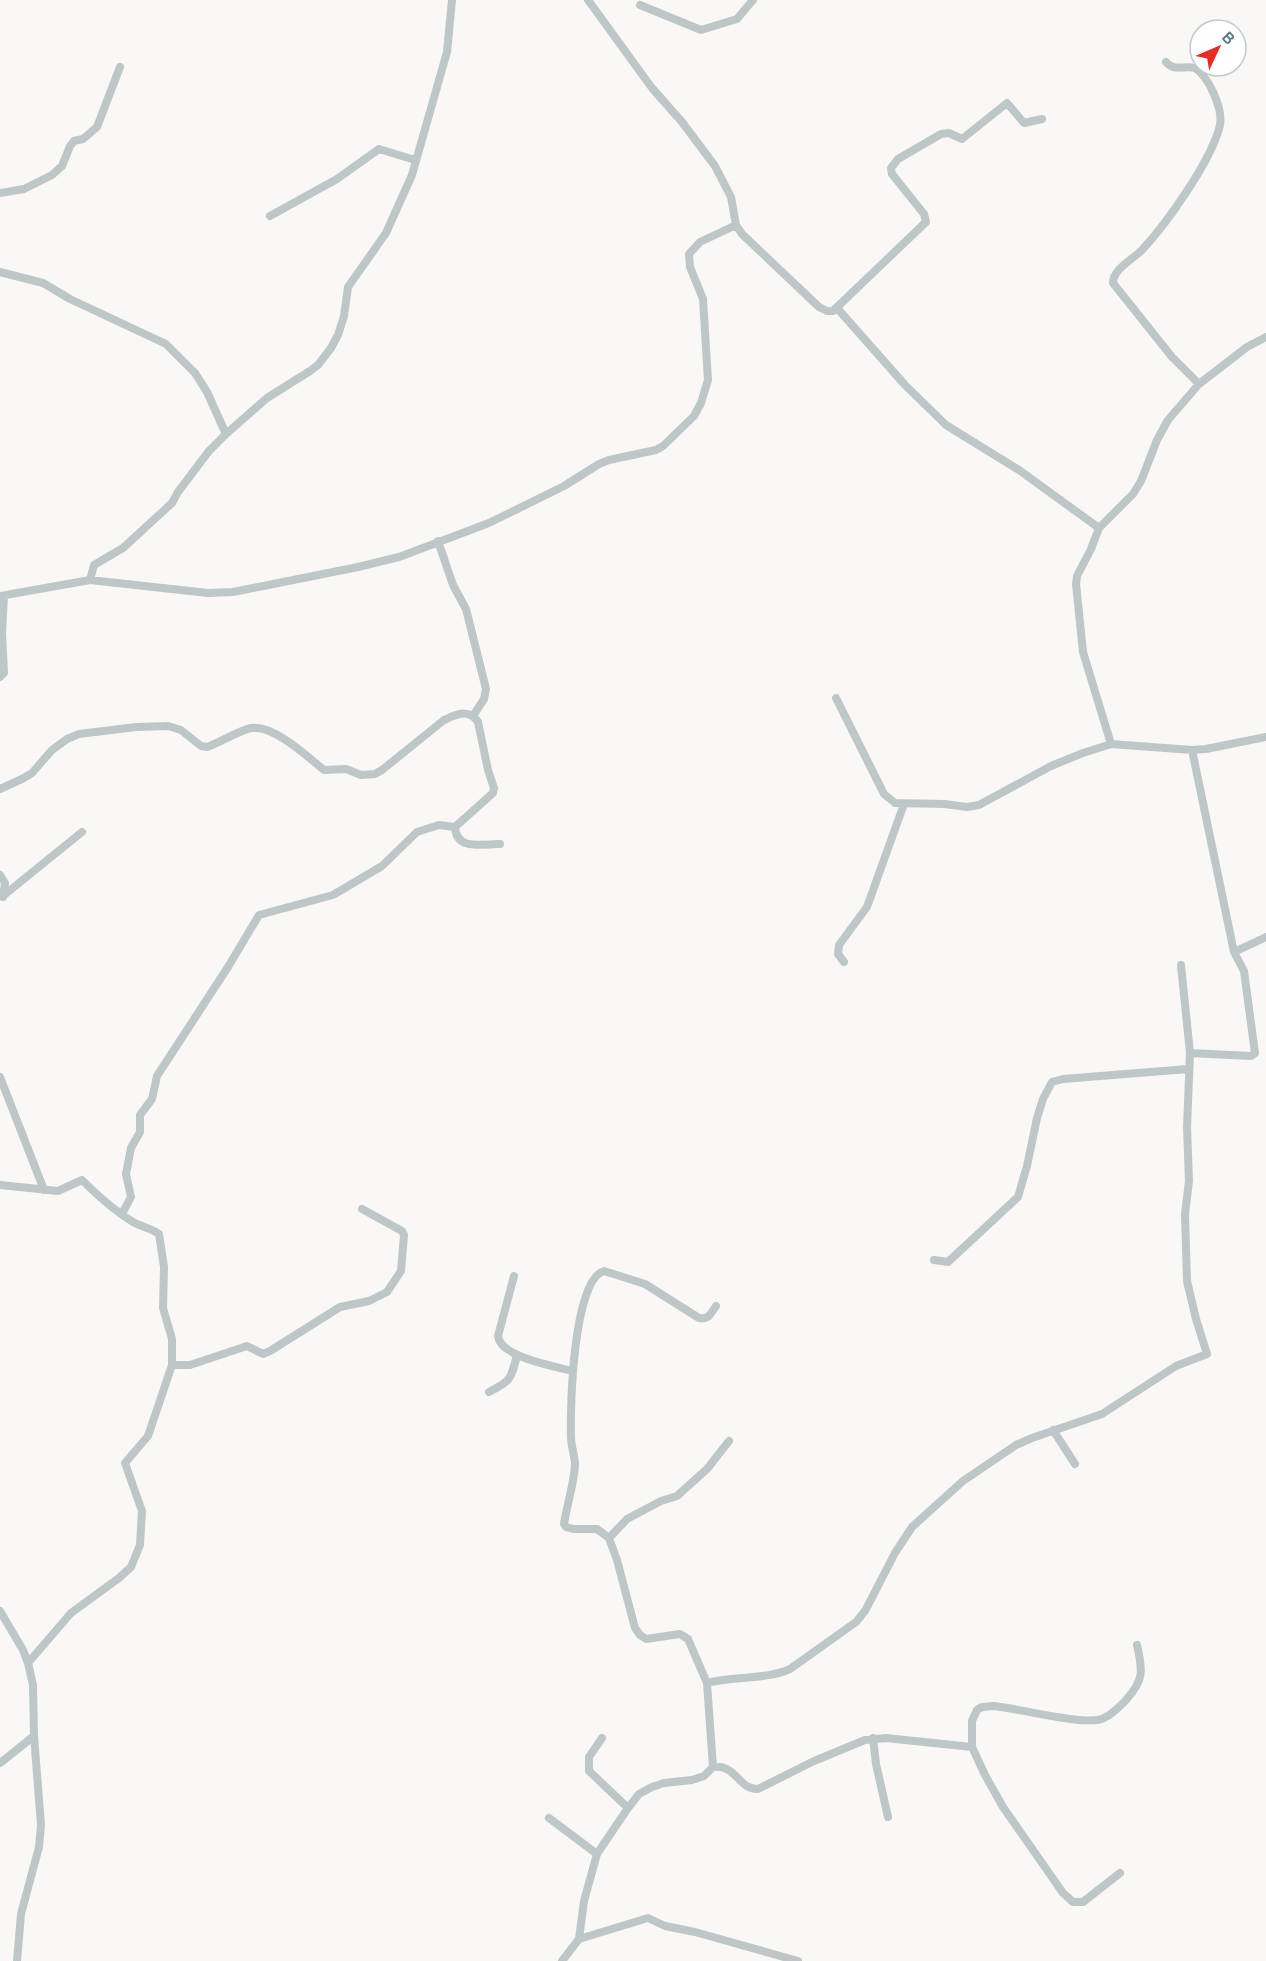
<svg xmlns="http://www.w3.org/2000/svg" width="1266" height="1961" viewBox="0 0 1266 1961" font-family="Quicksand,sans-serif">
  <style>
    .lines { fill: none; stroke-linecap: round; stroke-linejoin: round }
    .minor { stroke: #bfc6c8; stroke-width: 8 }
  </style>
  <rect width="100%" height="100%" fill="#f9f8f6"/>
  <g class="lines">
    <path class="minor" d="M 588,0 L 652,88 L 682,122 L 715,166 L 731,197 L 736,225 L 742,234 L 819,307 L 827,311 L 833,311 L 926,222 L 924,214 L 892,174 L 891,168 L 898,159 L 941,134 L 949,133 L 962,139 L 1007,103 L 1024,123 L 1042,119
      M 640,5 L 701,30 L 737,19 L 753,0
      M 1166,62 C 1174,72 1184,65 1195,68 C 1209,77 1223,109 1220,125 C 1212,160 1167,223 1142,250 C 1133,259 1113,269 1113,283 L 1172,357 L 1199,384
      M 0,193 L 24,189 L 52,175 L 62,166 L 70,146 L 74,141 L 83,139 L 97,127 L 120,67
      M 270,216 L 337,179 L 379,149 L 415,160
      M 0,272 L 43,283 L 70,299 L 166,344 L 195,373 L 207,392 L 226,434
      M 837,308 L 905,385 L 946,425 L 1019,470 L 1099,528
      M 438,541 L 453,585 L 466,609 L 486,689 L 484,699 L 473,716
      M 90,580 L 94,565 L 123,548 L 172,503 L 178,492 L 209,451 L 226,434 L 267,398 L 310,371 L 318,365 L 331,348 L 338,335 L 344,316 L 348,287 L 386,233 L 412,175 L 447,52 L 452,0
      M 0,596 L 90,580 L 208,593 L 233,592 L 358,567 L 399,557 L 489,523 L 564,486 L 599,464 L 609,460 L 656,450 L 663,446 L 694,416 L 701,403 L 708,380 L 703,299 L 690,267 L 689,254 L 700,242 L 736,225
      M 0,677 L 4,673 L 2,633 L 4,596
      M 836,698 L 884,794 L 895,803 L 944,804 L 967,807 L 979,805 L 1051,766 L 1083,753 L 1111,744
      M 1192,750 L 1206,749 L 1266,737
      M 0,789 L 22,779 L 32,773 L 52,750 L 67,739 L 79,734 L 136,727 L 168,726 L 181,730 L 201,746 L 207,747 C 221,742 238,731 251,728 C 273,724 308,757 324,770 L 346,769 L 361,775 L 375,774 L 382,770 L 444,720 C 457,714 469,708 478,722 L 488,770 L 494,788 L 493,793 L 455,827 C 456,851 483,844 500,844
      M 0,875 L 5,883 L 3,897
      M 3,896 L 82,832
      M 1234,952 L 1266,937
      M 844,962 L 838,954 L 839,945 L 867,907 L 904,804
      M 1190,1053 L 1251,1056 L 1255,1053 L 1244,971 L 1234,952 L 1192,750 L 1111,744 L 1083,652 L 1076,584 L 1077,576 L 1091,549 L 1099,528 L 1133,494 L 1141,481 L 1157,440 L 1168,420 L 1199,384 L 1247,347 L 1266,337
      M 0,1077 L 44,1190
      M 0,1185 L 58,1191 L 82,1180 C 97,1195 115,1211 133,1222 C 142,1227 151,1228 159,1234 L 164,1267 L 163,1308 L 172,1339 L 172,1365 L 148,1436 L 125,1463 L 142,1511 L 140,1545 L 131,1567 L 119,1578 L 71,1613 L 28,1663
      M 122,1214 L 131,1197 L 126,1174 L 131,1148 L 140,1132 L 140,1115 L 152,1099 L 157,1076 L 228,967 L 259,915 L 333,895 L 382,866 L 417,832 L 439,825 L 455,827
      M 934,1260 L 948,1262 L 1018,1197 L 1027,1166 L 1037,1118 L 1043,1099 L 1052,1082 L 1063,1079 L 1188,1069
      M 514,1276 L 498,1336 C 500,1357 554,1366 572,1371
      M 172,1365 L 190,1365 L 247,1346 L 263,1354 L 270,1351 L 340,1307 L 369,1301 L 387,1292 L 401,1271 L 404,1235 L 402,1231 L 362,1209
      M 489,1392 C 511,1381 511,1379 517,1355
      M 1053,1430 L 1075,1464
      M 609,1538 L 627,1519 L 661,1501 L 677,1496 L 707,1469 L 729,1441
      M 0,1611 L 23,1650 L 28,1663 L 33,1685 L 34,1736 L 41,1825 L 39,1847 L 21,1914 L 17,1961
      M 707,1683 C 734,1676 765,1680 790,1669 L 856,1622 L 865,1611 L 895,1553 L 912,1527 L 963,1481 L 1016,1445 L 1032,1438 L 1102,1414 L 1176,1366 L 1207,1354 L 1196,1319 L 1187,1281 L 1185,1214 L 1189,1181 L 1187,1127 L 1190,1053 L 1181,965
      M 602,1738 L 589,1757 L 589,1771 L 628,1808
      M 873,1738 L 876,1764 L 888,1817
      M 0,1763 L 34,1736
      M 713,1767 C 737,1764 738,1790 758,1789 L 814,1761 L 865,1740 L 886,1738 L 972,1747
      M 549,1818 L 597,1854
      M 1120,1873 L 1083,1902 L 1073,1902 L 1063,1893 L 1003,1807 L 985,1775 L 972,1747 L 972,1721 L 977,1710 L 982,1707 L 994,1706 C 1017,1708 1088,1727 1104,1718 C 1113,1714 1119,1707 1126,1700 C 1144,1680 1143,1671 1137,1645
      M 579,1939 L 648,1918 L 665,1926 L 695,1932 L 798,1961
      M 562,1961 L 579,1939 L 584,1901 L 597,1854 L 628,1808 L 639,1794 L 652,1787 L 664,1783 L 692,1780 L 704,1776 L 713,1767 L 707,1683 L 688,1639 L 680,1634 L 646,1639 L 640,1635 L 635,1628 L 617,1560 L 609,1538 L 597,1529 L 573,1529 L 566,1527 L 564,1524 C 567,1504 574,1484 575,1465 C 575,1455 571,1447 571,1437 C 570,1408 573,1280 604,1271 L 645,1284 L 699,1318 C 709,1320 711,1313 716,1306"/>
  </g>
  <g transform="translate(1218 48) rotate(46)"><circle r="28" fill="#ffffff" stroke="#c0cacd" stroke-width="1.5"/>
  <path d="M0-4.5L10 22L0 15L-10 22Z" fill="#ec2923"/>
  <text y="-9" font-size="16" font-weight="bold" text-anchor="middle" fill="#627a83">B</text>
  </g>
</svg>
